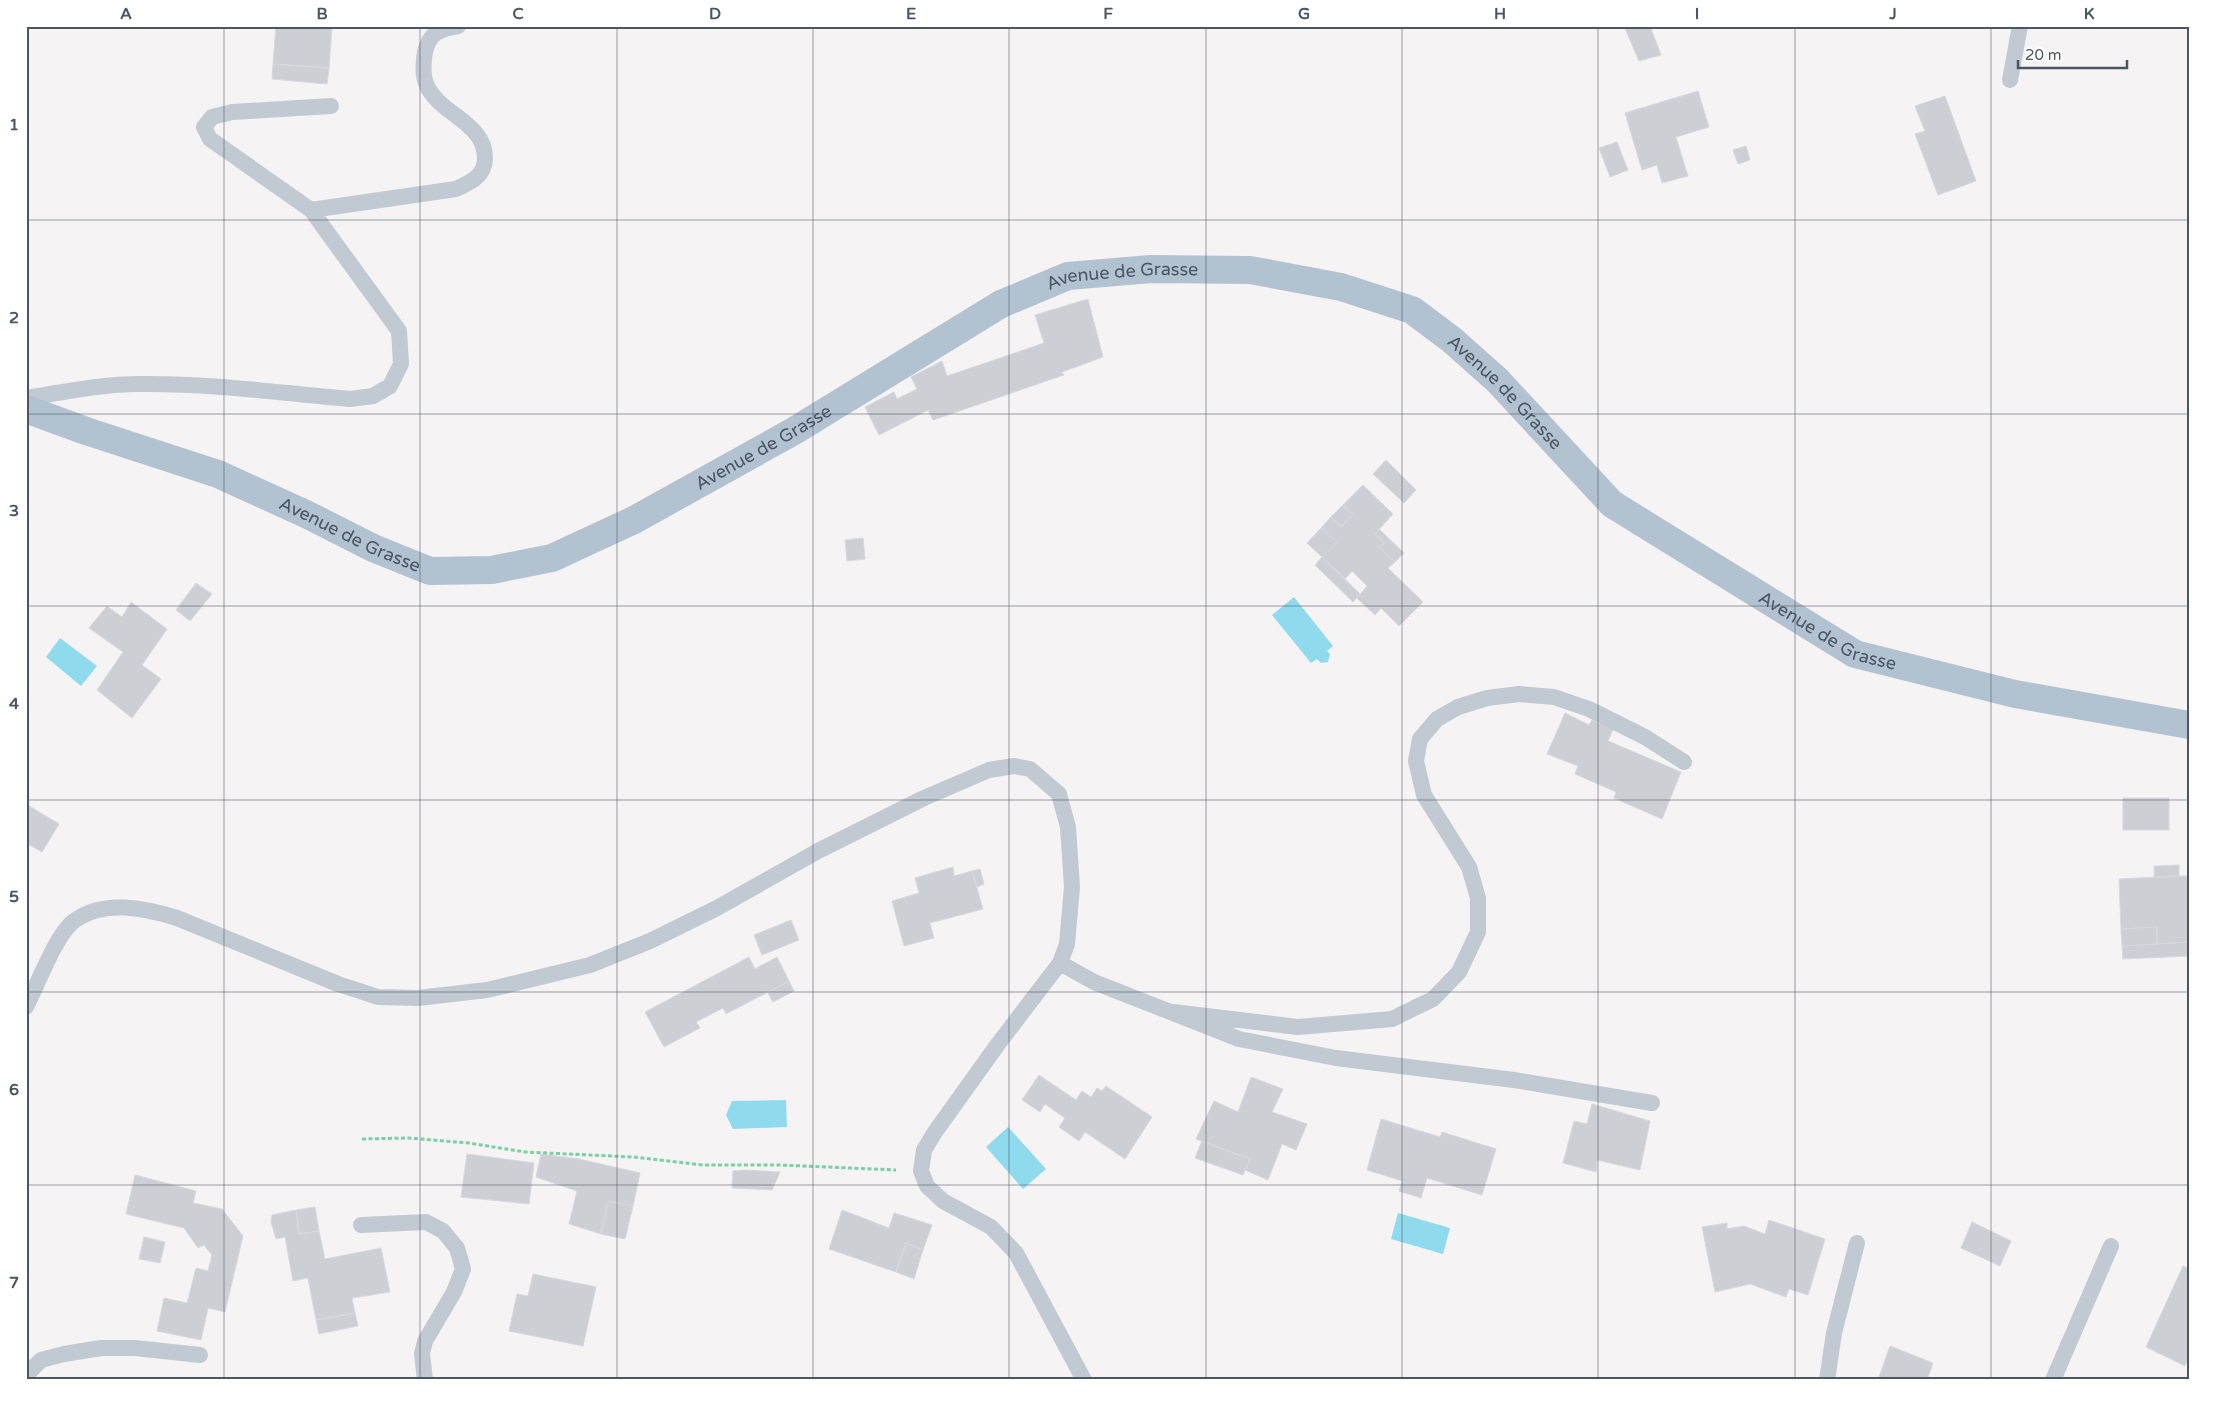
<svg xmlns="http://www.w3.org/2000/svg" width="2215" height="1406" viewBox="0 0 2215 1406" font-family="'Varela Round',sans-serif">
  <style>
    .water { fill: #90daee }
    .building { fill: #cdcfd5; stroke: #d7d9de }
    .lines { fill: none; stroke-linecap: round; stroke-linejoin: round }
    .path { stroke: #7ad0a6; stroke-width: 3; stroke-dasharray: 4 2.5; stroke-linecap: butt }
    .service { stroke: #c1cad2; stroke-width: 16 }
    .primary { stroke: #b3c2d1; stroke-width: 28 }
    .grid { fill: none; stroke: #4a5661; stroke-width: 1; stroke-opacity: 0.55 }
    .labels { text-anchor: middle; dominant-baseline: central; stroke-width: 4; stroke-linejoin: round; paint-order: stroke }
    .street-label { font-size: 18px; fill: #4a5661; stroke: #fff }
    .neatline { fill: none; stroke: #4a5661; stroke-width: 2 }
    .grid-label { font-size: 16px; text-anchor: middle; font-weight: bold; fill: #4a5661 }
  </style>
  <rect width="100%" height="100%" fill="#f5f3f3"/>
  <path class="water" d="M 1294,597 L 1333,646 L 1327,651 L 1330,654 L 1328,662 L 1321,663 L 1317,659 L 1311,663 L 1272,615 Z
    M 60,638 L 97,666 L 81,686 L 46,657 Z
    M 786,1100 L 787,1127 L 733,1129 L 726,1115 L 732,1101 Z
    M 1008,1127 L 1046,1169 L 1023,1189 L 986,1147 Z
    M 1398,1213 L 1450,1228 L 1443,1254 L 1391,1239 Z"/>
  <path class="building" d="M 276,26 L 332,26 L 329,68 L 273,64 Z
    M 1624,26 L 1650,26 L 1661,55 L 1639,61 Z
    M 273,64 L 329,68 L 327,84 L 272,79 Z
    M 1698,91 L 1709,127 L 1676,137 L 1688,176 L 1662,183 L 1657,165 L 1642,170 L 1625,113 Z
    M 1945,96 L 1976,181 L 1938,195 L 1915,134 L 1925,131 L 1915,106 Z
    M 1617,142 L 1628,170 L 1610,177 L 1599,148 Z
    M 1746,146 L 1750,160 L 1738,164 L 1733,150 Z
    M 1088,299 L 1103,357 L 1062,372 L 1064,375 L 933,420 L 928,410 L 879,435 L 865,407 L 894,392 L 897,399 L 917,389 L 911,377 L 942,361 L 947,376 L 1044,343 L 1035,315 Z
    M 1386,460 L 1416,490 L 1404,503 L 1373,474 Z
    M 1363,485 L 1393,514 L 1375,534 L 1385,543 L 1379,547 L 1395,562 L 1388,568 L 1423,602 L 1399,626 L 1381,608 L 1375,615 L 1357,598 L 1367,586 L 1352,571 L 1345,579 L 1322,557 L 1337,542 L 1321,528 L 1331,517 L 1341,527 L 1353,514 L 1343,505 Z
    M 1343,505 L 1353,514 L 1341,527 L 1331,517 Z
    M 1321,528 L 1337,542 L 1322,557 L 1307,543 Z
    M 1379,529 L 1404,553 L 1395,562 L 1379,547 L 1385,543 L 1375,534 Z
    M 863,538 L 865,559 L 847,561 L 845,540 Z
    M 1322,557 L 1360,594 L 1353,602 L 1315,565 Z
    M 196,583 L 212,594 L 190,621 L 176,610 Z
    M 131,602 L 167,629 L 142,665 L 161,679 L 132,718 L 97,690 L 123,652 L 89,628 L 107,606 L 122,617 Z
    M 1565,713 L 1589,725 L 1592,720 L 1613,729 L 1608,741 L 1681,772 L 1662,819 L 1614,798 L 1616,792 L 1575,774 L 1578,766 L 1547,754 Z
    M 2123,798 L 2169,798 L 2169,830 L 2123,830 Z
    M 26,804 L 59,824 L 42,852 L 26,843 Z
    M 2179,865 L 2179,876 L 2154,878 L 2154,866 Z
    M 953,867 L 954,876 L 972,871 L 983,909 L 930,923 L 934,938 L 904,946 L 892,901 L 919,893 L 915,878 Z
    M 980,869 L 984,884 L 977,887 L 972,871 Z
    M 2179,876 L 2189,876 L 2189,942 L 2157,944 L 2157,927 L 2121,929 L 2119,879 Z
    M 791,920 L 799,940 L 762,955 L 754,935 Z
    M 2157,927 L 2157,944 L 2122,946 L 2121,929 Z
    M 2189,942 L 2189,956 L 2123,959 L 2122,946 Z
    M 749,957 L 755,969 L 777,957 L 789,981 L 726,1014 L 723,1008 L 696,1022 L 700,1028 L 664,1047 L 645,1012 Z
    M 789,981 L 794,991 L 773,1002 L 767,992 Z
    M 1039,1075 L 1076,1100 L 1082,1091 L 1091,1097 L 1097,1088 L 1102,1091 L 1106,1086 L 1152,1117 L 1125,1159 L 1085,1132 L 1079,1141 L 1059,1127 L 1065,1118 L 1045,1104 L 1040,1112 L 1022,1100 Z
    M 1251,1077 L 1283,1089 L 1272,1112 L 1307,1124 L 1296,1150 L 1282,1144 L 1268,1180 L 1245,1170 L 1250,1159 L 1196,1139 L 1214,1101 L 1238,1112 Z
    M 1592,1104 L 1650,1121 L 1640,1170 L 1597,1160 L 1596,1172 L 1563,1163 L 1574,1121 L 1587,1124 Z
    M 1381,1119 L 1440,1137 L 1442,1132 L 1496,1149 L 1482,1195 L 1427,1178 L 1421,1198 L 1399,1191 L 1402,1181 L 1367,1170 Z
    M 1202,1141 L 1250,1159 L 1243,1175 L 1195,1158 Z
    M 467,1154 L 534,1163 L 529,1204 L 461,1197 Z
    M 541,1154 L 579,1159 L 640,1173 L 633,1206 L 608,1201 L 601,1234 L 569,1224 L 577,1191 L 536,1177 Z
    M 745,1170 L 780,1172 L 772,1190 L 732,1188 L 733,1171 Z
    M 135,1175 L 196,1191 L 193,1203 L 222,1209 L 243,1236 L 225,1312 L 208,1308 L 201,1340 L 157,1331 L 164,1298 L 187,1303 L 196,1268 L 208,1271 L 212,1255 L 204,1245 L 198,1248 L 184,1228 L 126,1214 Z
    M 608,1201 L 633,1206 L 625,1239 L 601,1234 Z
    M 315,1207 L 319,1231 L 299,1234 L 296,1210 Z
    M 296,1210 L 299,1234 L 319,1231 L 325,1259 L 381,1248 L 390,1292 L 352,1298 L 355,1313 L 316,1320 L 308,1278 L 293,1281 L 285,1237 L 276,1239 L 271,1222 L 272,1215 Z
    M 842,1210 L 889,1228 L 894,1213 L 932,1225 L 923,1250 L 906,1243 L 896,1272 L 829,1249 Z
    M 1769,1220 L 1825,1239 L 1808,1295 L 1789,1289 L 1786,1297 L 1750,1284 L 1715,1292 L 1702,1227 L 1727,1223 L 1727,1229 L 1744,1226 L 1765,1234 Z
    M 1972,1222 L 2011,1241 L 2000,1266 L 1961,1248 Z
    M 144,1237 L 165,1242 L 160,1263 L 139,1259 Z
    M 906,1243 L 923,1250 L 914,1279 L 896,1272 Z
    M 2183,1266 L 2189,1269 L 2189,1357 L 2185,1366 L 2146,1347 Z
    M 533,1274 L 596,1287 L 583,1346 L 509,1331 L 517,1294 L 528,1296 Z
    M 355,1313 L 358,1326 L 319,1334 L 316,1320 Z
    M 1890,1346 L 1933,1363 L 1927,1380 L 1878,1380 Z"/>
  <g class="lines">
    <path class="path" d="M 362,1139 L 408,1138 L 469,1143 L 525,1152 L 633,1157 L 703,1165 L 780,1165 L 896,1170"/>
    <path class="service" d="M 2010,80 L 2020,26
      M 311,210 L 456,189 C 471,182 485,176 485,158 C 485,123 441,115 427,86 C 422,75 423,63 425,52 C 429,33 440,29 458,26
      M 26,398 C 64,392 102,384 140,384 C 210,383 281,393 350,399 L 373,396 L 390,386 L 401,364 L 399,331 L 311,210 L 210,139 L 204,127 L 212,117 L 232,112 L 331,106
      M 1060,963 L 1094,982 L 1239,1039 L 1336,1058 L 1514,1080 L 1652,1103
      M 26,1007 C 37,986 56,934 74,921 C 103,899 145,908 177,918 L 338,984 L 378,997 L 418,998 L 487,990 L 590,965 L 650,941 L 717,908 L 818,851 L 924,798 L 989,770 L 1014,766 L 1030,769 L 1059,794 L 1068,827 L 1072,887 L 1067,944 L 1060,963 L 998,1044 L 935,1132 L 924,1150 L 921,1171 L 927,1186 L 943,1201 L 991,1227 L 1016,1253 L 1084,1380
      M 1173,1012 L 1298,1027 L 1392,1019 L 1433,999 L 1459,972 L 1478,932 L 1478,898 L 1469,867 L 1424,795 L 1416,761 L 1420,739 L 1437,719 L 1458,707 L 1487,698 L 1519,694 L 1554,697 L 1589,709 L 1645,737 L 1684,762
      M 361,1225 L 426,1222 L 443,1231 L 457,1248 L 463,1269 L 454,1292 L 425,1341 L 422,1354 L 425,1380
      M 26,1375 L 41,1360 L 64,1354 L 101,1348 L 135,1348 L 200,1355
      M 1827,1380 L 1834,1333 L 1857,1243
      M 2053,1380 L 2111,1246"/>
    <path class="primary" id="s1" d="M 26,409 L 86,431 L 218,474 L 308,515 L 373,548 L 430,571 L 492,570 L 552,558 L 634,520 L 794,431 L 1001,304 L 1068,276 L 1151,269 L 1250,270 L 1341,287 L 1412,310 L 1452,340 L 1497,380 L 1612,504 L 1855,654 L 2015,694 L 2189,725"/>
  </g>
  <path class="grid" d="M 224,26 L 224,1380M 420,26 L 420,1380M 617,26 L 617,1380M 813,26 L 813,1380M 1009,26 L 1009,1380M 1206,26 L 1206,1380M 1402,26 L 1402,1380M 1598,26 L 1598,1380M 1795,26 L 1795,1380M 1991,26 L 1991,1380M 26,220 L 2189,220M 26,414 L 2189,414M 26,606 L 2189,606M 26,800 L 2189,800M 26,992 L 2189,992M 26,1185 L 2189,1185"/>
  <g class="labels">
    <g class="street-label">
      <text stroke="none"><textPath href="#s1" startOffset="1202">Avenue de Grasse</textPath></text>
      <text stroke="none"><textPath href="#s1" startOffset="1622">Avenue de Grasse</textPath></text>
      <text stroke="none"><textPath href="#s1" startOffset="798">Avenue de Grasse</textPath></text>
      <text stroke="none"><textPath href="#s1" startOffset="348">Avenue de Grasse</textPath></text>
      <text stroke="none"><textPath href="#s1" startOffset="2028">Avenue de Grasse</textPath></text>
    </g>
  </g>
  <rect width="2215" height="1406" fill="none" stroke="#ffffff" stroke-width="55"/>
  <path d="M2018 60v8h109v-8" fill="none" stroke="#4a5661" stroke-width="2.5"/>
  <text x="2025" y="60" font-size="15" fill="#4a5661" stroke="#ffffff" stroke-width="4" paint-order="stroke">20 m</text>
  <rect x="28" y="28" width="2160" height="1350" class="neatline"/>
  <g class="grid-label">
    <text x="126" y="19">A</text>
    <text x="322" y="19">B</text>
    <text x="518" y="19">C</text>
    <text x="715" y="19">D</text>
    <text x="911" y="19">E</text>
    <text x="1108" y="19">F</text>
    <text x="1304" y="19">G</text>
    <text x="1500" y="19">H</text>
    <text x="1697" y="19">I</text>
    <text x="1893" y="19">J</text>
    <text x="2089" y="19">K</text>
    <text x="14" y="130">1</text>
    <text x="14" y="323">2</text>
    <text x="14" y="516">3</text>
    <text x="14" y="709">4</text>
    <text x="14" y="902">5</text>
    <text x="14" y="1095">6</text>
    <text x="14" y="1288">7</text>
  </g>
</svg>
